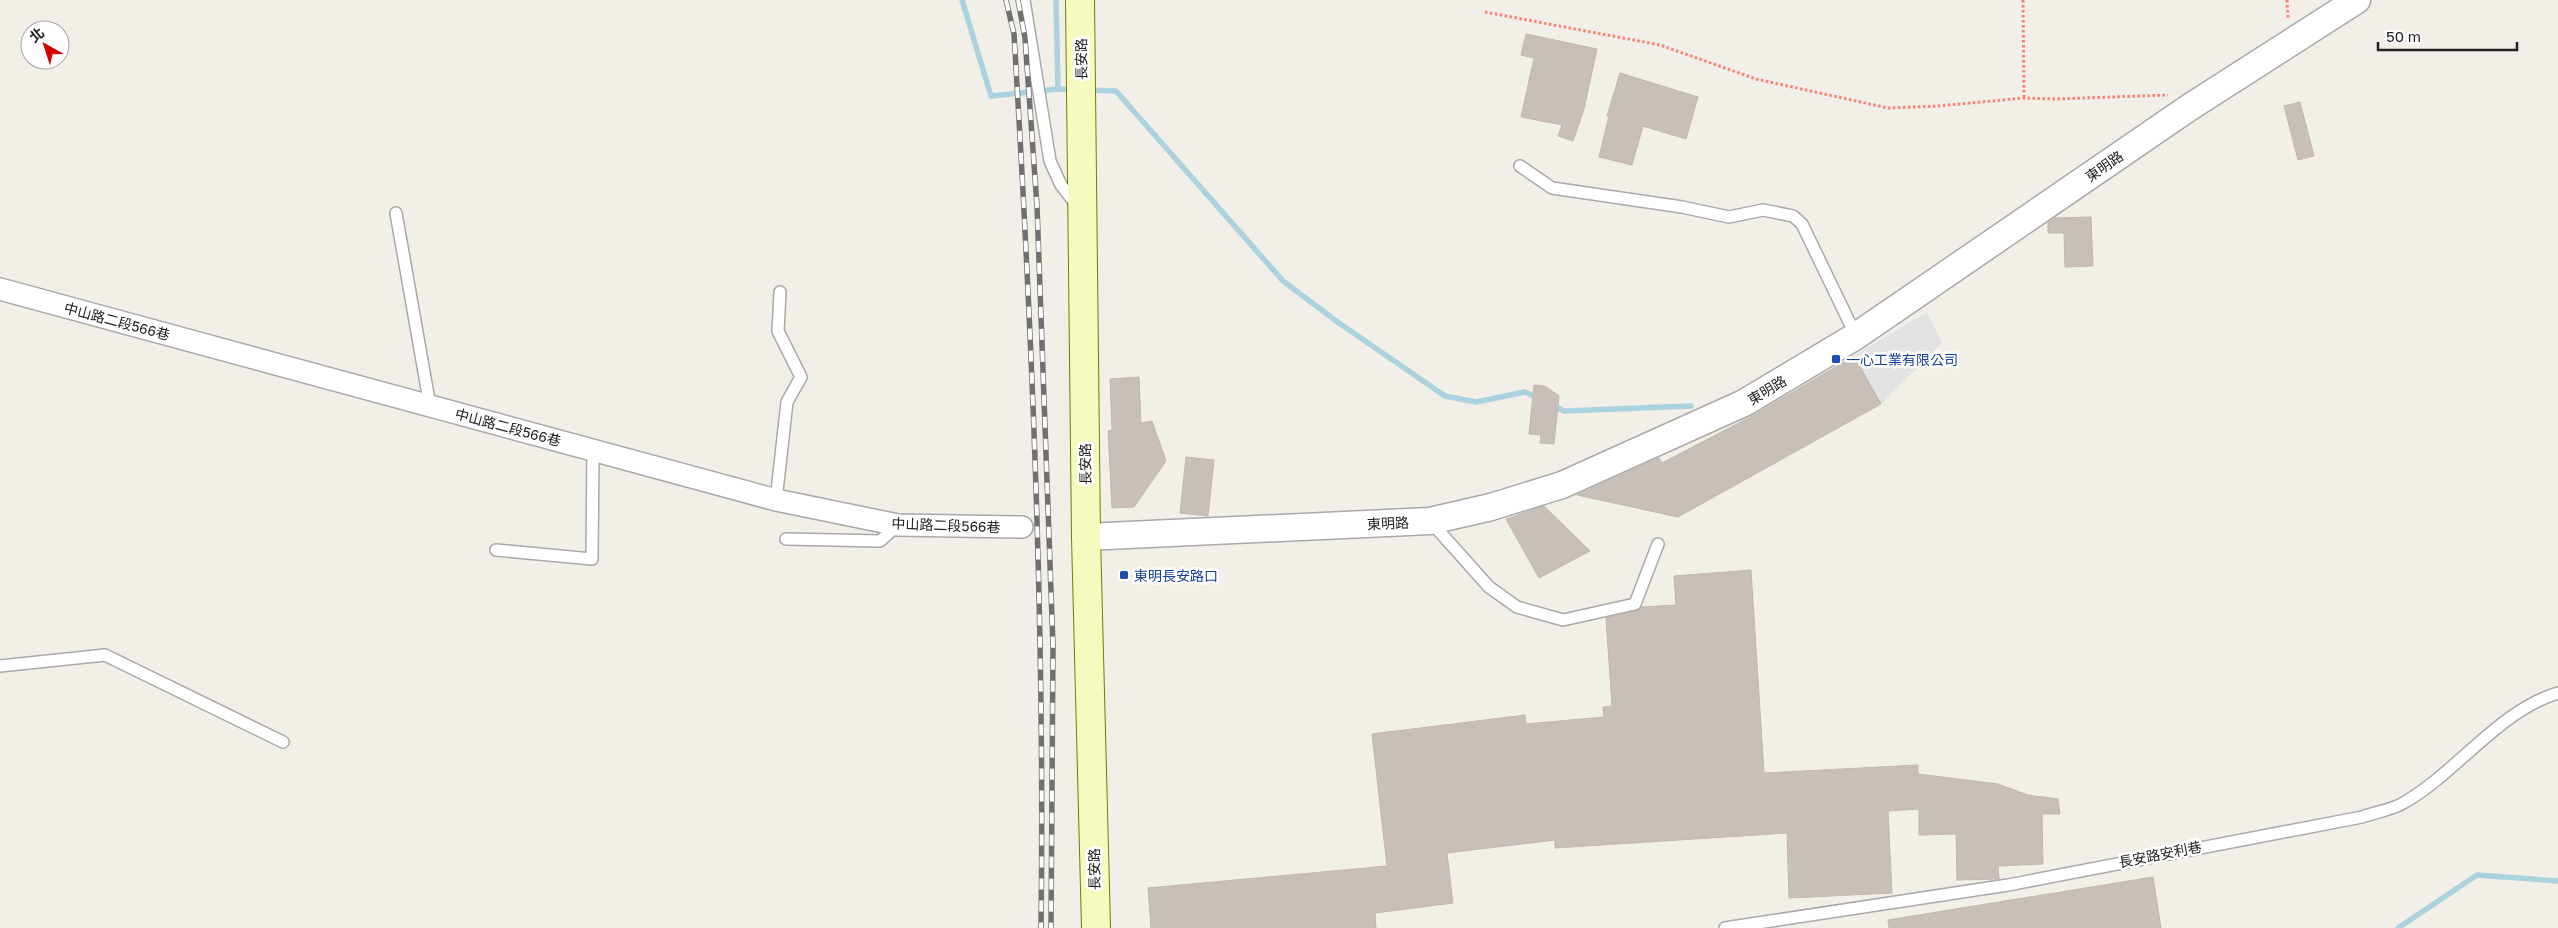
<svg xmlns="http://www.w3.org/2000/svg" width="2558" height="928" viewBox="0 0 2558 928" font-family="'Golos Text','Noto Sans TC',sans-serif">
  <style>
    .parking { fill: #e2e2e2 }
    .lines { fill: none; stroke-linecap: round; stroke-linejoin: round }
    .stream { stroke: #aad3df; stroke-width: 5.5 }
    .building { fill: #c7bfb8; stroke: #c4b6ab }
    .service-casing { stroke: #a9a9a9; stroke-width: 14 }
    .minor-casing { stroke: #a9a9a9; stroke-width: 24 }
    .tertiary-casing { stroke: #a9a9a9; stroke-width: 29 }
    .secondary-casing { stroke: #707d05; stroke-width: 30 }
    .path { stroke: #fa8072; stroke-width: 3; stroke-dasharray: 2.5 2.5; stroke-linecap: butt }
    .service { stroke: #fff; stroke-width: 11 }
    .minor { stroke: #fff; stroke-width: 21 }
    .tertiary { stroke: #fff; stroke-width: 26 }
    .secondary { stroke: #f7fabf; stroke-width: 28 }
    .rail-casing { stroke: #707070; stroke-width: 5.5 }
    .rail { stroke: #fff; stroke-width: 4; stroke-dasharray: 11; stroke-linecap: butt }
    .transit-dot { fill: #1a4fb4; stroke: #fff; stroke-width: 2 }
    .labels { text-anchor: middle; dominant-baseline: central; stroke-width: 5; stroke-linejoin: round; paint-order: stroke }
    .street-label { font-size: 14px; fill: #222; stroke: #fff }
    .transit-label { font-size: 14px; fill: #164399; stroke: #fff; text-anchor: start }
  </style>
  <rect width="100%" height="100%" fill="#f2efe9"/>
  <path class="parking" d="M 1927,312 L 1942,343 L 1881,404 L 1854,356 Z"/>
  <g class="lines">
    <path class="stream" d="M 962,0 L 991,96 L 1058,89
      M 1056,0 L 1058,89 L 1075,90
      M 1089,90 L 1116,91 L 1283,281 L 1339,323 L 1445,396 L 1476,402 L 1525,392 L 1539,399
      M 1552,405 L 1564,411 L 1691,406
      M 2398,928 L 2477,875 L 2558,881"/>
  </g>
  <path class="building" d="M 1526,34 L 1597,49 L 1584,109 L 1573,141 L 1558,136 L 1562,125 L 1521,117 L 1534,58 L 1521,55 Z
    M 1620,73 L 1698,97 L 1686,139 L 1643,126 L 1632,165 L 1599,157 L 1609,116 L 1607,116 Z
    M 2300,102 L 2314,156 L 2298,160 L 2284,106 Z
    M 2091,217 L 2093,266 L 2065,267 L 2064,233 L 2048,233 L 2048,223 L 2055,218 Z
    M 1854,356 L 1881,404 L 1678,517 L 1577,495 L 1659,458 L 1662,463 L 1752,416 Z
    M 1139,377 L 1141,423 L 1152,421 L 1166,461 L 1134,507 L 1112,508 L 1108,431 L 1112,430 L 1110,379 Z
    M 1534,385 L 1545,386 L 1559,396 L 1554,444 L 1540,443 L 1541,435 L 1529,434 Z
    M 1186,457 L 1214,460 L 1208,516 L 1180,513 Z
    M 1544,506 L 1590,551 L 1539,578 L 1506,519 Z
    M 1751,570 L 1764,773 L 1918,765 L 1918,774 L 1998,784 L 2028,795 L 2058,799 L 2060,814 L 2042,814 L 2043,864 L 1998,866 L 1999,879 L 1957,880 L 1956,834 L 1919,835 L 1919,809 L 1888,811 L 1892,893 L 1789,898 L 1787,833 L 1555,848 L 1555,840 L 1447,853 L 1453,903 L 1375,913 L 1376,928 L 1151,928 L 1148,888 L 1387,866 L 1372,734 L 1525,715 L 1526,724 L 1604,717 L 1603,707 L 1612,706 L 1606,618 L 1637,611 L 1642,607 L 1676,605 L 1674,576 Z
    M 2153,877 L 2161,928 L 1889,928 L 1888,920 Z"/>
  <g class="lines">
    <g class="service-casing">
      <path id="service" d="M 1024,0 L 1050,161 L 1061,185 L 1078,207
        M 1520,166 L 1552,188 L 1682,207 L 1729,217 L 1763,210 L 1793,216 L 1802,224 L 1856,336
        M 396,213 L 430,406
        M 776,500 L 787,402 L 801,377 L 778,331 L 780,292
        M 1430,521 L 1489,587 L 1517,607 L 1563,620 L 1635,604 L 1658,544
        M 786,539 L 880,541 L 898,525
        M 496,550 L 592,559 L 593,450
        M 0,666 L 105,655 L 283,742
        M 1725,928 L 2008,885 L 2362,817 C 2375,812 2393,810 2405,802 C 2457,772 2500,710 2558,693"/>
    </g>
    <g class="minor-casing">
      <path id="minor" d="M 0,289 L 776,500 L 898,525 L 1022,527"/>
    </g>
    <g class="tertiary-casing">
      <path id="tertiary" d="M 1086,537 L 1430,521 L 1491,507 L 1562,485 L 1744,403 L 1856,336 L 2190,107 L 2357,0"/>
    </g>
    <g class="secondary-casing">
      <path id="secondary" d="M 1080,0 L 1086,537 L 1096,928"/>
    </g>
    <path class="path" d="M 2023,0 L 2024,98
      M 2287,0 L 2288,18
      M 1485,12 L 1660,45 L 1756,79 L 1888,108 L 1938,106 L 2024,98 L 2055,99 L 2168,95"/>
    <use href="#service" class="service"/>
    <use href="#minor" class="minor"/>
    <use href="#tertiary" class="tertiary"/>
    <use href="#secondary" class="secondary"/>
    <g class="rail-casing">
      <path id="rail" d="M 1006,0 L 1014,34 C 1032,332 1045,630 1041,928
        M 1018,0 L 1025,38 L 1037,206 L 1053,646 L 1051,928"/>
    </g>
    <use href="#rail" class="rail"/>
  </g>
  <g class="transit-dot">
    <rect x="1831" y="354" width="10" height="10" rx="2.5"/>
    <rect x="1119" y="570" width="10" height="10" rx="2.5"/>
  </g>
  <g class="labels">
    <g class="street-label">
      <text transform="translate(1081 59) rotate(-91)">長安路</text>
      <text transform="translate(2104 166) rotate(-35)">東明路</text>
      <text transform="translate(117 321) rotate(15)">中山路二段566巷</text>
      <text transform="translate(1767 390) rotate(-31)">東明路</text>
      <text transform="translate(508 427) rotate(15)">中山路二段566巷</text>
      <text transform="translate(1085 464) rotate(-91)">長安路</text>
      <text transform="translate(1388 523) rotate(-3)">東明路</text>
      <text transform="translate(946 525) rotate(2)">中山路二段566巷</text>
      <text transform="translate(2160 854) rotate(-11)">長安路安利巷</text>
      <text transform="translate(1094 869) rotate(-91)">長安路</text>
    </g>
    <g class="transit-label">
      <text x="1846" y="359">一心工業有限公司</text>
      <text x="1134" y="575">東明長安路口</text>
    </g>
  </g>
  <g transform="translate(45 45) rotate(321)"><circle r="24" fill="#ffffff" stroke="#a7a7a7"/>
  <path d="M0-4L9 19L0 12L-9 19Z" fill="#d40000"/>
  <text y="-8" font-size="14" font-weight="bold" text-anchor="middle" fill="#222222">北</text>
  </g>
  <path d="M2378 42v8h139v-8" fill="none" stroke="#222222" stroke-width="2.5"/>
  <text x="2386" y="42" font-size="15" fill="#222222" stroke="#ffffff" stroke-width="4" paint-order="stroke">50 m</text>
</svg>
